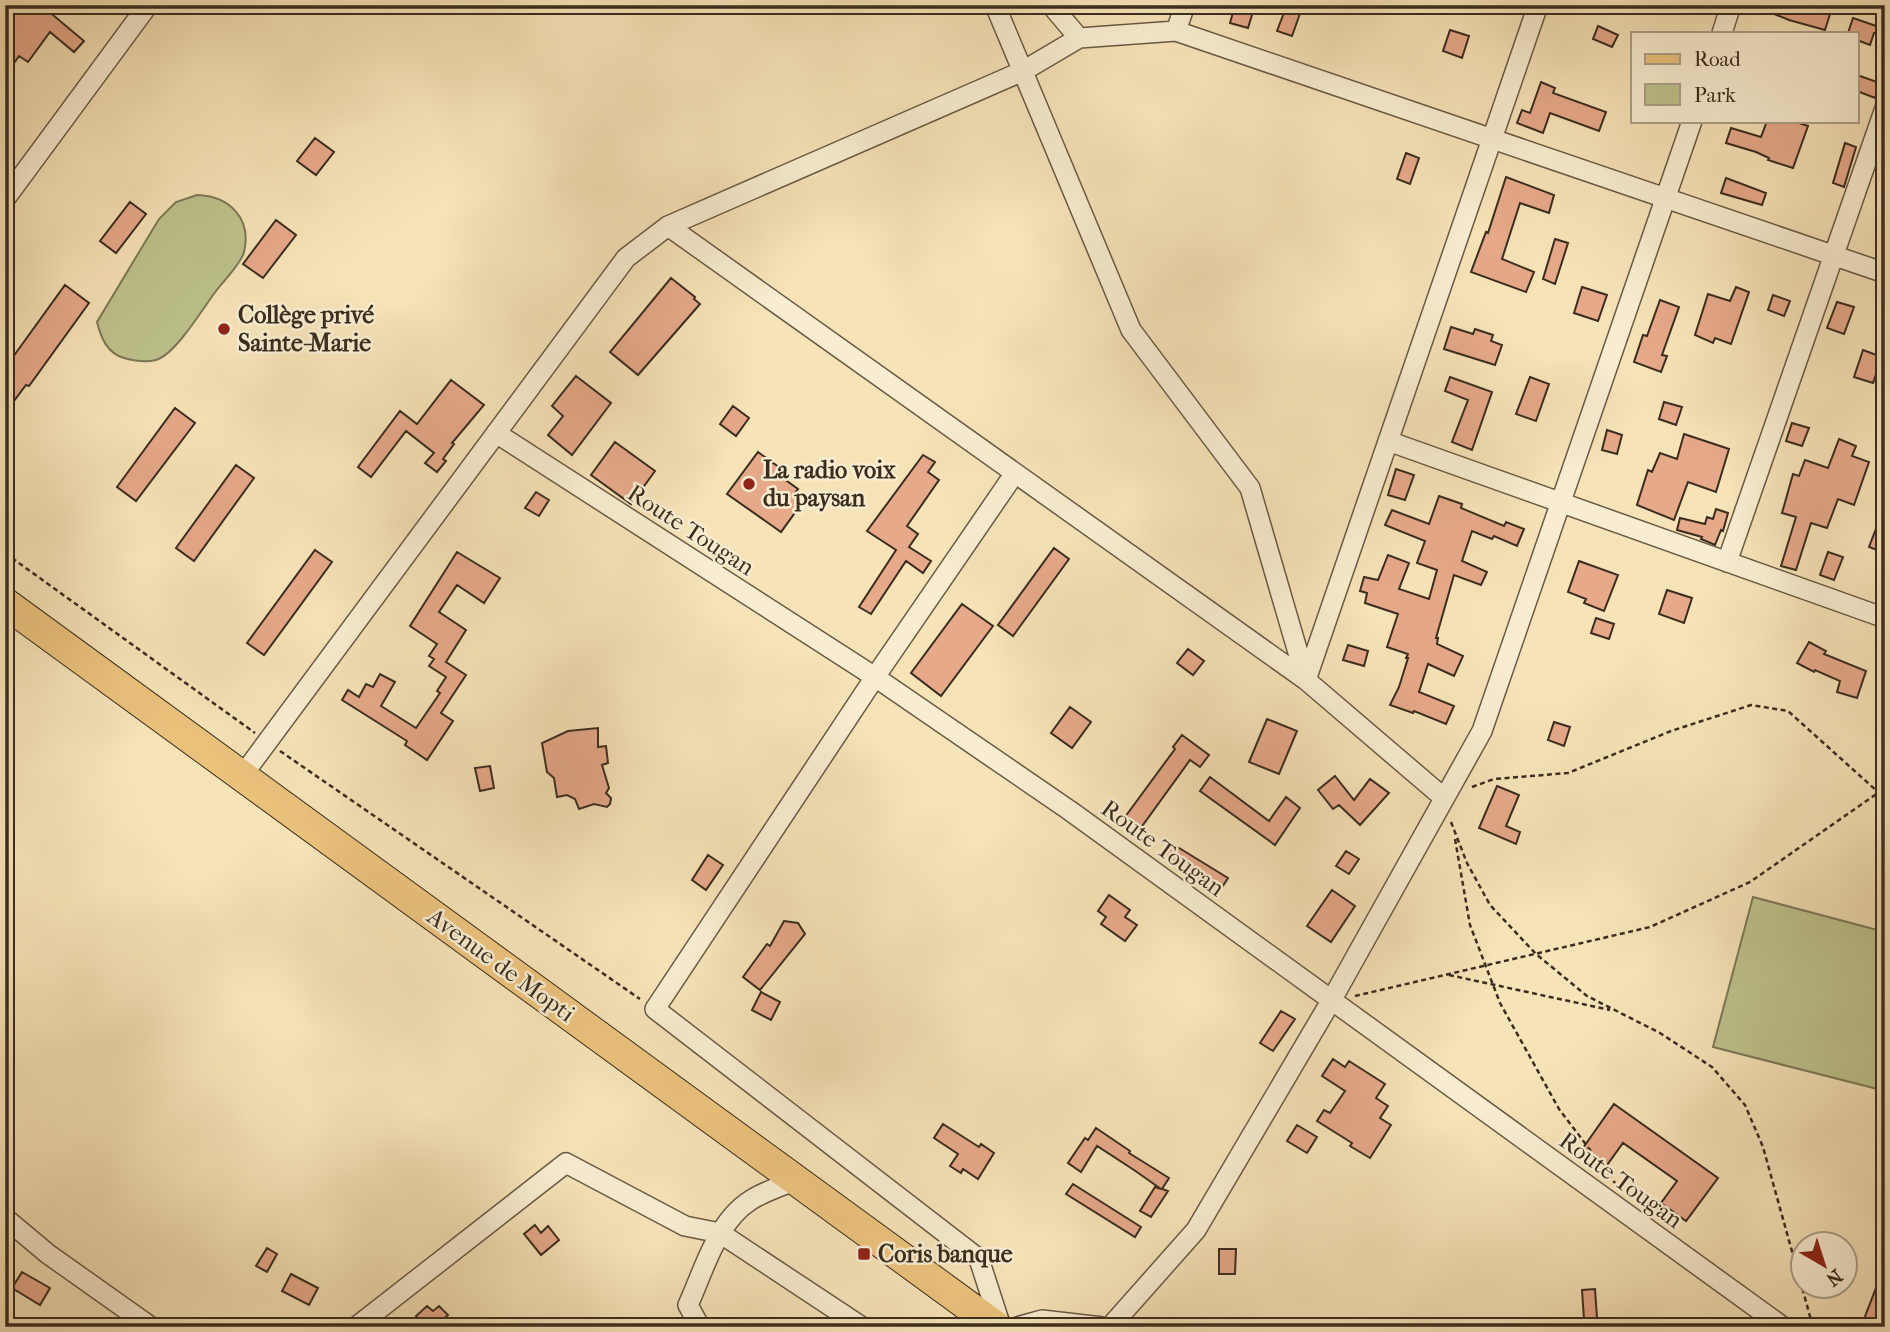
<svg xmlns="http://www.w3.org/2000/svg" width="1890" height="1332" viewBox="0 0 1890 1332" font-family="'IM FELL French Canon',serif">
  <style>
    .green { fill: #bec38d; stroke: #7c7856; stroke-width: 2 }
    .building { fill: #e6a98a; stroke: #3a2d1e; stroke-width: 2 }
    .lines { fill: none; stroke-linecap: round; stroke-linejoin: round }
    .street-casing { stroke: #695a44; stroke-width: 22 }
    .primary-casing { stroke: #3a2d1e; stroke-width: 32 }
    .path { stroke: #3a2d1e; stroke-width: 2.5; stroke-dasharray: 5 3.5; stroke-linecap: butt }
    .street { stroke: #f9edd1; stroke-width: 19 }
    .primary { stroke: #ebc27c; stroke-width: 30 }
    .poi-dot { fill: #8f2418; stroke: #f9edd1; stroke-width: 2.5 }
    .labels { text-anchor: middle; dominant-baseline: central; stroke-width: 5; stroke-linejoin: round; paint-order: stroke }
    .poi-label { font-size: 24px; font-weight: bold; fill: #3a2d1e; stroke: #f9edd1; text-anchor: start }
    .street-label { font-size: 24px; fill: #3a2d1e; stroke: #f9edd1 }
  </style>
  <rect width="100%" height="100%" fill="#f6e3b8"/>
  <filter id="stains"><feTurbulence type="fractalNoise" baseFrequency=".00286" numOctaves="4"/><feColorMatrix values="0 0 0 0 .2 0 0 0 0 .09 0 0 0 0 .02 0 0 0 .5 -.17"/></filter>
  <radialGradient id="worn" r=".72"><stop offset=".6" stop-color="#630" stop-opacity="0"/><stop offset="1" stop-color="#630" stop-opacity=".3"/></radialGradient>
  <path class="green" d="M 197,195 C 229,196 252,218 244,252 C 242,262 223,282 216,291 C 203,308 176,354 156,360 C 145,363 135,361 124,358 C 107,353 101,338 97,322 L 159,219 L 176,202 Z
    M 1753,897 L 1885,932 L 1885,1091 L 1713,1047 Z"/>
  <path class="building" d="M 5,5 L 41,5 L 84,41 L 74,52 L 50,32 L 28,62 L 19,56 L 5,76 Z
    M 1235,5 L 1255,5 L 1248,28 L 1230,23 Z
    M 1287,5 L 1303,5 L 1292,36 L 1277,31 Z
    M 1800,5 L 1830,14 L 1825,30 L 1789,20 L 1755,6 Z
    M 1853,18 L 1885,29 L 1885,33 L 1874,33 L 1870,45 L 1857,40 L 1857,33 L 1848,33 Z
    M 1598,26 L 1618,35 L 1612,47 L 1593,39 Z
    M 1450,30 L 1469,36 L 1462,58 L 1443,51 Z
    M 1857,75 L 1880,83 L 1875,98 L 1857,91 Z
    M 1541,82 L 1555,88 L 1553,93 L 1606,112 L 1599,131 L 1550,113 L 1543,133 L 1517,123 L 1522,110 L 1530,113 Z
    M 1767,121 L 1793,121 L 1808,126 L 1793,168 L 1768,160 L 1769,158 L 1756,152 L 1726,143 L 1731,128 L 1761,137 Z
    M 315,138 L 334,152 L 316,175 L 297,161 Z
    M 1845,143 L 1856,147 L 1844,187 L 1833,183 Z
    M 1406,153 L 1419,158 L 1410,184 L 1397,179 Z
    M 1506,177 L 1554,195 L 1549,213 L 1520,203 L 1502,259 L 1534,272 L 1526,292 L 1471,272 L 1486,232 L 1488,233 Z
    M 1726,178 L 1766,193 L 1762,205 L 1721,193 Z
    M 130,202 L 146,214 L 116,253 L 100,241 Z
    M 276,220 L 296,235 L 263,278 L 243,264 Z
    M 1555,239 L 1568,243 L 1555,284 L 1543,279 Z
    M 671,278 L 695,297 L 694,299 L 700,304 L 638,375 L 610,352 Z
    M 65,285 L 89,303 L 29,386 L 26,385 L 5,413 L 5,368 Z
    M 1582,287 L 1607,295 L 1598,321 L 1574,313 Z
    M 1736,287 L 1749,292 L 1731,344 L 1715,338 L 1713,343 L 1695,335 L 1708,294 L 1730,301 Z
    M 1773,295 L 1790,301 L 1784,316 L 1768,310 Z
    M 1660,300 L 1679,307 L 1662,355 L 1667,356 L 1661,372 L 1634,362 L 1643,335 L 1647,336 Z
    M 1837,302 L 1854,307 L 1844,334 L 1827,328 Z
    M 1451,327 L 1473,334 L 1475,329 L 1493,335 L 1491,341 L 1502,345 L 1495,365 L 1444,349 Z
    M 1863,350 L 1882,357 L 1873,383 L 1854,377 Z
    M 576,376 L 611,403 L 572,455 L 548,435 L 563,416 L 552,406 Z
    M 1450,377 L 1492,392 L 1472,450 L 1452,442 L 1468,400 L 1445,391 Z
    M 1530,377 L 1549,384 L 1536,421 L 1516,414 Z
    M 451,380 L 484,405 L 452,443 L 454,444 L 443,459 L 446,461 L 437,472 L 425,463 L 434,453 L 406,431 L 371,477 L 358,467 L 400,411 L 417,424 Z
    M 1664,402 L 1682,407 L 1676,425 L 1659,419 Z
    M 733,406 L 749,418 L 736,436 L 720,424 Z
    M 175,408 L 195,423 L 136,501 L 117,487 Z
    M 1792,423 L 1809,428 L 1802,446 L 1786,441 Z
    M 1607,430 L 1622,435 L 1617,454 L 1602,450 Z
    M 1684,434 L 1729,449 L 1716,492 L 1688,482 L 1674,520 L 1637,505 L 1648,470 L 1652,472 L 1660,453 L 1677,459 Z
    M 1839,439 L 1856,446 L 1852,456 L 1869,462 L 1854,505 L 1838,499 L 1827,528 L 1811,523 L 1796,570 L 1781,566 L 1796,517 L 1782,513 L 1793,474 L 1799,476 L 1805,460 L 1828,468 Z
    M 615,442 L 655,471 L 631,504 L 591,475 Z
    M 758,452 L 780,468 L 776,473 L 798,489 L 793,496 L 802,503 L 781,532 L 727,494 Z
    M 923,455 L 935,462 L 928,472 L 939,480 L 907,526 L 918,534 L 909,547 L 931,561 L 923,573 L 906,561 L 871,614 L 859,607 L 896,550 L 867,531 Z
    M 236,465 L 254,478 L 194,561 L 176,548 Z
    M 1396,469 L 1414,475 L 1405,500 L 1388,495 Z
    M 536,492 L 549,500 L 539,516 L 525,508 Z
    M 1439,496 L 1462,504 L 1461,508 L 1504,526 L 1506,522 L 1524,529 L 1517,546 L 1494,536 L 1492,539 L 1472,531 L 1462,561 L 1487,572 L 1481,585 L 1454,575 L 1436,638 L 1438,638 L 1437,644 L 1463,656 L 1454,676 L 1428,664 L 1419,692 L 1454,706 L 1446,724 L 1414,711 L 1413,713 L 1390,705 L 1399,687 L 1408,658 L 1406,658 L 1408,654 L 1387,647 L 1398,614 L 1365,603 L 1367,593 L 1360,591 L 1364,577 L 1378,580 L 1388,555 L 1409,563 L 1399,589 L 1429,599 L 1437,570 L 1417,563 L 1425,541 L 1385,525 L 1392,510 L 1429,524 Z
    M 1884,508 L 1885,509 L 1885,553 L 1869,547 Z
    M 1716,509 L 1728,513 L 1723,531 L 1721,530 L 1715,545 L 1701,539 L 1702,537 L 1677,530 L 1680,518 L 1705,524 L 1707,517 L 1713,519 Z
    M 1054,548 L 1069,559 L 1013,636 L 998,625 Z
    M 315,550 L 332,562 L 264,655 L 247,643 Z
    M 457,552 L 500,578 L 484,603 L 457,585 L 439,612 L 466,630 L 446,662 L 466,675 L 441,713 L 453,721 L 427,760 L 405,745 L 407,741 L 342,700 L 348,690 L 359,697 L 366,684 L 373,687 L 380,674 L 395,682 L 381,706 L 416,728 L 440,693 L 437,691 L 446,677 L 429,666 L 434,659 L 429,656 L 437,644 L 410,626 Z
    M 1828,552 L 1843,557 L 1834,580 L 1820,575 Z
    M 1579,561 L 1618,575 L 1604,611 L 1584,603 L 1586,599 L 1568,592 Z
    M 1667,590 L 1692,598 L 1684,623 L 1659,614 Z
    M 962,604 L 993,626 L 941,696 L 911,673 Z
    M 1596,618 L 1614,624 L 1609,639 L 1591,633 Z
    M 1809,642 L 1826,651 L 1824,654 L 1866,671 L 1857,698 L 1837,692 L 1840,681 L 1815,670 L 1814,672 L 1797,663 Z
    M 1348,645 L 1368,651 L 1364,666 L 1343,660 Z
    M 1188,649 L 1204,661 L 1193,675 L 1177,663 Z
    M 1070,707 L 1091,722 L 1072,748 L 1051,733 Z
    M 1267,719 L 1297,731 L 1279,774 L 1249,762 Z
    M 1554,722 L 1570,727 L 1564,746 L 1548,740 Z
    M 598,728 L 598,747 L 606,746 L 608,763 L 602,765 L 609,788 L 606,793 L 611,798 L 610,804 L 607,807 L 594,804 L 579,809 L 575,799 L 567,795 L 557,797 L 554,778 L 547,772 L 542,743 L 568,731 Z
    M 1182,735 L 1209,755 L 1200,767 L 1190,760 L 1140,829 L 1125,817 L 1175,749 L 1173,747 Z
    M 490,766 L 494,788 L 480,791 L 475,768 Z
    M 1335,776 L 1354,800 L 1370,779 L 1389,793 L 1360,825 L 1339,805 L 1333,809 L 1318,790 Z
    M 1210,777 L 1269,821 L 1286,797 L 1300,808 L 1275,845 L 1200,791 Z
    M 1497,786 L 1519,795 L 1506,826 L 1520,832 L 1516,844 L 1479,828 Z
    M 1171,843 L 1228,878 L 1217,895 L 1162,856 Z
    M 1346,851 L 1359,859 L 1349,874 L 1336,866 Z
    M 708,855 L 723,865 L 706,890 L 692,880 Z
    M 1332,890 L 1355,906 L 1331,942 L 1307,926 Z
    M 1109,895 L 1130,910 L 1125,917 L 1137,925 L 1125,941 L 1101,924 L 1106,917 L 1098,911 Z
    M 784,921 L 798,923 L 805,934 L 760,990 L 743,977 L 767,944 L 770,946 Z
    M 761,992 L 780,1002 L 771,1020 L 752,1010 Z
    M 1281,1011 L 1295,1019 L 1273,1051 L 1260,1043 Z
    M 1333,1059 L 1345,1067 L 1349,1061 L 1385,1084 L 1376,1098 L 1388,1106 L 1380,1118 L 1391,1125 L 1370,1158 L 1350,1146 L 1352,1143 L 1317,1121 L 1324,1110 L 1330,1113 L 1345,1091 L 1322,1076 Z
    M 1614,1104 L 1718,1178 L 1686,1221 L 1661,1203 L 1677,1181 L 1623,1143 L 1607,1165 L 1583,1148 Z
    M 943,1124 L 979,1147 L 981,1144 L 994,1153 L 978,1179 L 963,1169 L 961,1173 L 950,1166 L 958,1154 L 934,1138 Z
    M 1297,1125 L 1317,1137 L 1307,1153 L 1287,1141 Z
    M 1096,1128 L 1130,1151 L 1129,1153 L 1169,1178 L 1162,1189 L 1168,1191 L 1151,1217 L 1140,1211 L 1155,1187 L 1161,1189 L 1134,1170 L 1097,1146 L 1081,1172 L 1068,1163 L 1085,1138 L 1088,1140 Z
    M 1073,1184 L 1141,1227 L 1135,1237 L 1066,1194 Z
    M 535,1225 L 541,1233 L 548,1226 L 559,1240 L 541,1255 L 524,1234 Z
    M 267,1248 L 277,1254 L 267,1272 L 256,1266 Z
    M 1219,1249 L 1236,1249 L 1235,1274 L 1219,1274 Z
    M 1884,1267 L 1885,1327 L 1861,1327 Z
    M 22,1272 L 50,1288 L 40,1305 L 12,1288 Z
    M 291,1274 L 318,1288 L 309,1305 L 282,1291 Z
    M 1595,1289 L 1597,1318 L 1584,1319 L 1582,1290 Z
    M 427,1306 L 433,1311 L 439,1306 L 448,1315 L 435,1327 L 425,1327 L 416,1316 Z"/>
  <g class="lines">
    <g class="street-casing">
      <path id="street" d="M 995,5 L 1131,330 L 1250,488 L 1306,680 L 1538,5
        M 1051,5 L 1079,38 L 1176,31 L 1885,273
        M 1176,31 L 1185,5
        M 1722,33 L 1731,5
        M 5,199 L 148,5
        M 668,226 L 1306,680 L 1444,798
        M 496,433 L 875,677 L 1069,810 L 1783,1327
        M 1388,441 L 1885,618
        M 1727,562 L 1885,108
        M 242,776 L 626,258 L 668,226 L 1023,71 L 1079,38
        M 5,1218 L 48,1254 L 151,1327
        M 356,1327 L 566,1163 L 685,1226 L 720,1233 L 862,1327
        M 700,1327 L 688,1305 C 704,1270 717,1221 751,1200 C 765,1191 782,1186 796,1180
        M 1001,1327 L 979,1259 L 655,1009 L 875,677 L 1015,473
        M 1017,1327 L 1042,1320 L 1102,1327
        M 1110,1327 L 1196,1230 L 1331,1001 L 1482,731 L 1692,121"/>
    </g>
    <g class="primary-casing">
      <path id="primary" d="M 5,603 L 997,1327"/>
    </g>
    <path class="path" d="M 5,553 L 255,733
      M 280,751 L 640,999
      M 1472,787 L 1494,779 L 1568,773 L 1671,731 L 1751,705 L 1788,711 L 1878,792 L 1885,802
      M 1451,822 L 1467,863 L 1490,905 L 1536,954 L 1587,996 L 1660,1033 L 1712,1067 L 1745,1105 L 1763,1147 L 1813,1327
      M 1455,839 L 1470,925 L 1500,1003 L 1559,1109 L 1615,1183
      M 1449,975 L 1610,1010
      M 1355,996 L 1650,927 L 1750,882 L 1885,788"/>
    <use href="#street" class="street"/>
    <use href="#primary" class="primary"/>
  </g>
  <g class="poi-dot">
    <circle cx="224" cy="329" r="7"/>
    <circle cx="749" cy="484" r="7"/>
    <rect x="857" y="1247" width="14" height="14" rx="3.5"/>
  </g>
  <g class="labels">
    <g class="poi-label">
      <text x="238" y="315">Collège privé<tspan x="238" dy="28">Sainte-Marie</tspan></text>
      <text x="763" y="470">La radio voix<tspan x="763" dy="28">du paysan</tspan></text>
      <text x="878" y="1254">Coris banque</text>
    </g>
    <g class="street-label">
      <text transform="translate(691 530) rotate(33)">Route Tougan</text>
      <text transform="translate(1163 848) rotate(36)">Route Tougan</text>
      <text transform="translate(501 965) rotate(36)">Avenue de Mopti</text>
      <text transform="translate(1621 1180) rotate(36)">Route Tougan</text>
    </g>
  </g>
  <rect width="1890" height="1332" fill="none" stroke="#f6e3b8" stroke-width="28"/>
  <rect x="7" y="7" width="1876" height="1318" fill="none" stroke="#3a2d1e" stroke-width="3.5"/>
  <rect x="14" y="14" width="1862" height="1304" fill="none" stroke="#3a2d1e" stroke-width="2"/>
  <rect x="1631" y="32" width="228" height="91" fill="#f9edd1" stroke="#ada089" stroke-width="2"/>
  <rect x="1645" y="54" width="35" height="10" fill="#ebc27c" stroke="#ada089" stroke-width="2"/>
  <text x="1694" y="66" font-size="21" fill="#3a2d1e">Road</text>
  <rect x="1645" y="84" width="35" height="21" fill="#bec38d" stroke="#ada089" stroke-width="2"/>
  <text x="1694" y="102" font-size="21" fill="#3a2d1e">Park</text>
  <g transform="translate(1824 1265) rotate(141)"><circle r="33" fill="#f9edd1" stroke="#ada089" stroke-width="2"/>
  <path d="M0-5L12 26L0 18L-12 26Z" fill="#8f2418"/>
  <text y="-10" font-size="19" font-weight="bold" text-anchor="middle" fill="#3a2d1e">N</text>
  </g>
  <rect width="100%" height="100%" filter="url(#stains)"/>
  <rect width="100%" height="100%" fill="url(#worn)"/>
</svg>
